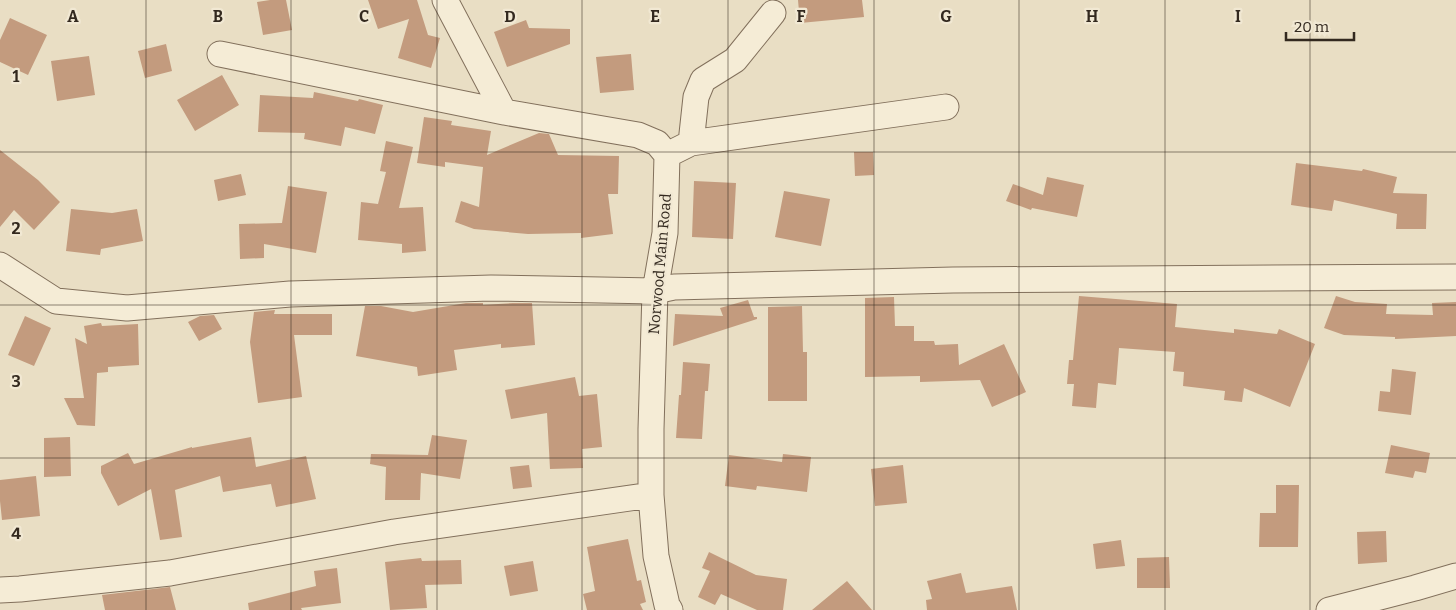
<svg xmlns="http://www.w3.org/2000/svg" width="1456" height="610" viewBox="0 0 1456 610" font-family="Bitter,serif">
  <style>
    .building { fill: #c39b7e }
    .lines { fill: none; stroke-linecap: round; stroke-linejoin: round }
    .minor-casing { stroke: #82705c; stroke-width: 27 }
    .minor { stroke: #f5ecd6; stroke-width: 25 }
    .grid { fill: none; stroke: #33291f; stroke-width: 1; stroke-opacity: 0.55 }
    .labels { text-anchor: middle; dominant-baseline: central; stroke-width: 4.5; stroke-linejoin: round; paint-order: stroke }
    .street-label { font-size: 15px; fill: #33291f; stroke: #f1e8d3 }
    .grid-label { font-size: 16px; text-anchor: middle; font-weight: bold; fill: #33291f; stroke: #f1e8d3; stroke-width: 4.5; stroke-linejoin: round; paint-order: stroke }
  </style>
  <rect width="100%" height="100%" fill="#e9dec4"/>
  <path class="building" d="M 270,0 L 286,0 L 292,30 L 263,35 L 257,2 Z
    M 368,0 L 417,0 L 428,35 L 440,38 L 431,68 L 398,58 L 409,19 L 378,29 Z
    M 798,0 L 862,0 L 864,17 L 800,23 Z
    M 10,18 L 47,35 L 28,75 L 0,62 L 0,40 Z
    M 526,20 L 529,28 L 570,29 L 570,44 L 507,67 L 494,32 Z
    M 166,44 L 172,71 L 145,78 L 138,51 Z
    M 631,54 L 634,90 L 600,93 L 596,57 Z
    M 89,56 L 95,95 L 57,101 L 51,61 Z
    M 222,75 L 239,105 L 195,131 L 177,100 Z
    M 314,92 L 358,101 L 359,99 L 383,105 L 375,134 L 345,127 L 341,146 L 304,139 L 305,133 L 258,132 L 260,95 L 313,98 Z
    M 424,117 L 452,121 L 451,125 L 491,131 L 487,155 L 539,133 L 549,134 L 558,155 L 619,156 L 618,194 L 608,194 L 613,234 L 581,238 L 581,233 L 528,234 L 474,229 L 455,222 L 461,201 L 479,207 L 483,167 L 445,162 L 445,167 L 417,163 Z
    M 386,141 L 413,147 L 399,208 L 423,207 L 426,251 L 402,253 L 402,244 L 358,240 L 361,202 L 378,204 L 386,172 L 380,171 Z
    M 0,150 L 38,180 L 60,202 L 34,230 L 14,210 L 0,227 Z
    M 854,152 L 873,152 L 874,175 L 855,176 Z
    M 1296,163 L 1362,171 L 1363,169 L 1397,177 L 1393,193 L 1427,194 L 1426,229 L 1396,229 L 1397,214 L 1334,200 L 1332,211 L 1291,205 Z
    M 241,174 L 246,195 L 218,201 L 214,180 Z
    M 1047,177 L 1084,185 L 1077,217 L 1032,208 L 1031,210 L 1006,201 L 1013,184 L 1043,195 Z
    M 694,181 L 736,183 L 733,239 L 692,237 Z
    M 288,186 L 327,192 L 316,253 L 264,244 L 264,258 L 240,259 L 239,224 L 282,223 Z
    M 784,191 L 830,199 L 821,246 L 775,237 Z
    M 71,209 L 112,213 L 137,209 L 143,241 L 101,249 L 100,255 L 66,251 Z
    M 1079,296 L 1177,304 L 1175,327 L 1234,333 L 1234,329 L 1277,334 L 1279,329 L 1315,344 L 1290,407 L 1244,388 L 1242,402 L 1224,400 L 1225,391 L 1183,386 L 1184,372 L 1173,371 L 1175,352 L 1119,348 L 1116,385 L 1098,383 L 1096,408 L 1072,406 L 1074,384 L 1067,384 L 1069,360 L 1073,360 Z
    M 1336,296 L 1355,302 L 1387,304 L 1386,314 L 1433,315 L 1432,303 L 1456,302 L 1456,336 L 1395,339 L 1395,337 L 1344,335 L 1324,328 Z
    M 894,297 L 895,326 L 914,326 L 914,341 L 934,341 L 935,345 L 958,344 L 959,365 L 1004,344 L 1026,392 L 992,407 L 980,380 L 920,382 L 920,376 L 865,377 L 865,298 Z
    M 748,300 L 754,317 L 757,317 L 757,319 L 673,346 L 675,314 L 723,316 L 720,308 Z
    M 466,303 L 483,303 L 483,305 L 513,303 L 532,303 L 535,345 L 501,348 L 501,344 L 454,350 L 457,370 L 418,376 L 417,367 L 356,356 L 365,306 L 381,306 L 413,312 Z
    M 802,306 L 803,352 L 807,352 L 807,401 L 768,401 L 768,307 Z
    M 275,310 L 274,314 L 332,314 L 332,335 L 294,335 L 302,397 L 258,403 L 250,342 L 254,312 Z
    M 214,315 L 222,329 L 199,341 L 188,322 L 200,316 Z
    M 25,316 L 51,328 L 34,366 L 8,355 Z
    M 101,323 L 102,326 L 138,324 L 139,365 L 108,367 L 108,372 L 97,373 L 95,426 L 77,425 L 64,398 L 84,398 L 75,338 L 87,344 L 84,326 Z
    M 683,362 L 710,364 L 708,391 L 705,391 L 702,439 L 676,438 L 679,395 L 681,395 Z
    M 1392,369 L 1416,372 L 1411,415 L 1378,411 L 1380,391 L 1390,392 Z
    M 575,377 L 579,396 L 597,394 L 602,447 L 582,449 L 583,468 L 550,469 L 547,413 L 511,419 L 505,390 Z
    M 432,435 L 467,440 L 460,479 L 421,473 L 420,500 L 385,500 L 386,467 L 370,464 L 371,454 L 428,455 Z
    M 70,437 L 71,476 L 44,477 L 44,438 Z
    M 251,437 L 256,467 L 306,456 L 316,499 L 276,507 L 271,484 L 223,492 L 220,476 L 175,490 L 182,537 L 160,540 L 151,489 L 118,506 L 101,473 L 101,466 L 128,453 L 134,464 L 192,447 L 192,448 Z
    M 1391,445 L 1430,453 L 1426,473 L 1415,471 L 1413,478 L 1385,473 Z
    M 783,454 L 811,457 L 807,492 L 757,486 L 756,490 L 725,486 L 729,455 L 782,462 Z
    M 529,465 L 532,487 L 513,489 L 510,467 Z
    M 903,465 L 907,503 L 875,506 L 871,469 Z
    M 36,476 L 40,516 L 2,520 L 0,501 L 0,480 Z
    M 1276,485 L 1299,485 L 1298,547 L 1259,547 L 1260,513 L 1276,513 Z
    M 1386,531 L 1387,562 L 1358,564 L 1357,532 Z
    M 628,539 L 637,581 L 641,580 L 646,602 L 640,604 L 643,610 L 587,610 L 583,594 L 595,591 L 587,547 Z
    M 1121,540 L 1125,566 L 1096,569 L 1093,544 Z
    M 709,552 L 756,575 L 787,579 L 783,610 L 757,610 L 721,594 L 715,605 L 698,597 L 710,571 L 702,568 Z
    M 1169,557 L 1170,588 L 1137,588 L 1137,558 Z
    M 421,558 L 422,561 L 461,560 L 462,584 L 425,585 L 427,608 L 390,610 L 385,562 Z
    M 533,561 L 538,591 L 510,596 L 504,566 Z
    M 337,568 L 341,603 L 301,608 L 302,610 L 249,610 L 248,603 L 316,586 L 314,571 Z
    M 961,573 L 966,593 L 1012,586 L 1017,610 L 927,610 L 926,600 L 932,599 L 927,581 Z
    M 847,581 L 872,610 L 812,610 Z
    M 170,587 L 176,610 L 105,610 L 102,595 Z"/>
  <g class="lines">
    <g class="minor-casing">
      <path id="minor" d="M 445,0 L 504,112 L 638,135 L 657,143 L 667,155 L 665,233 L 655,291 L 651,429 L 651,495 L 656,556 L 667,605 L 670,610
        M 220,54 L 504,112
        M 691,143 L 696,97 L 703,80 L 735,60 L 773,13
        M 667,155 L 691,143 L 946,107
        M 0,265 L 56,301 L 127,308 L 290,294 L 491,288 L 655,291 L 674,287 L 953,280 L 1456,277
        M 0,590 L 20,589 L 170,573 L 394,532 L 651,495
        M 1329,610 L 1415,588 L 1456,576"/>
    </g>
    <use href="#minor" class="minor"/>
  </g>
  <path class="grid" d="M 146,0 L 146,610M 291,0 L 291,610M 437,0 L 437,610M 582,0 L 582,610M 728,0 L 728,610M 874,0 L 874,610M 1019,0 L 1019,610M 1165,0 L 1165,610M 1310,0 L 1310,610M 0,152 L 1456,152M 0,305 L 1456,305M 0,458 L 1456,458"/>
  <g class="labels">
    <g class="street-label">
      <text transform="translate(660 264) rotate(-85)">Norwood Main Road</text>
    </g>
  </g>
  <g class="grid-label">
    <text x="73" y="22">A</text>
    <text x="218" y="22">B</text>
    <text x="364" y="22">C</text>
    <text x="510" y="22">D</text>
    <text x="655" y="22">E</text>
    <text x="801" y="22">F</text>
    <text x="946" y="22">G</text>
    <text x="1092" y="22">H</text>
    <text x="1238" y="22">I</text>
    <text x="16" y="82">1</text>
    <text x="16" y="234">2</text>
    <text x="16" y="387">3</text>
    <text x="16" y="539">4</text>
  </g>
  <path d="M1286 32v8h68v-8" fill="none" stroke="#33291f" stroke-width="2.5"/>
  <text x="1294" y="32" font-size="15" fill="#33291f" stroke="#f1e8d3" stroke-width="4" paint-order="stroke">20 m</text>
</svg>
